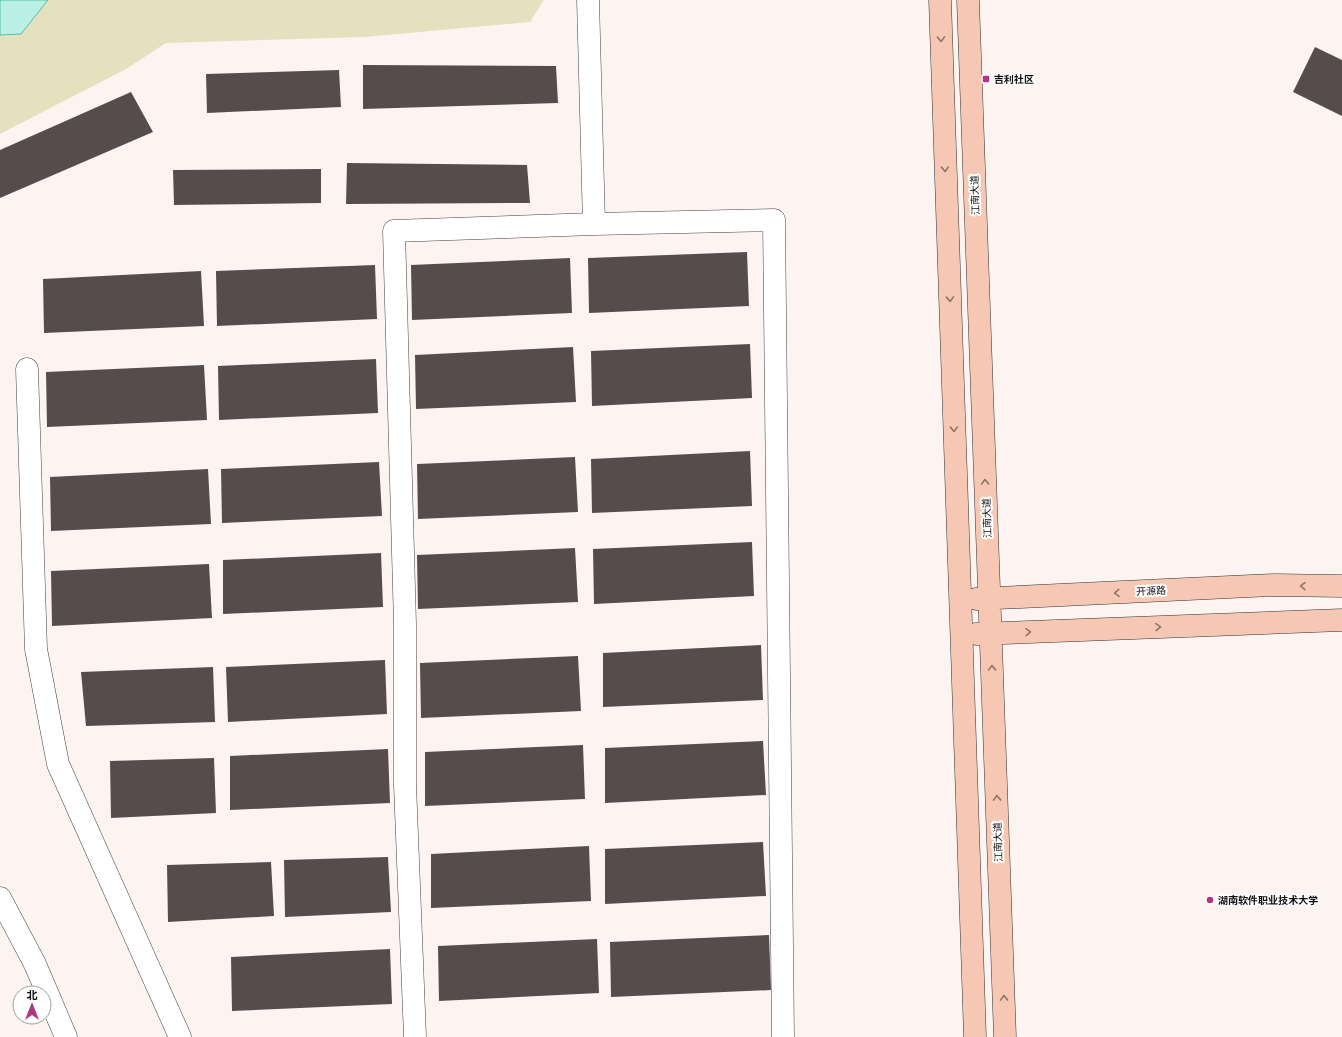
<svg xmlns="http://www.w3.org/2000/svg" width="1342" height="1037" viewBox="0 0 1342 1037" font-family="Lora,'Noto Sans SC',serif">
  <style>
    .green { fill: #e5e1be }
    .water { fill: #bbf0e5; stroke: #4abfaa }
    .building { fill: #564c4e }
    .lines { fill: none; stroke-linecap: round; stroke-linejoin: round }
    .street-casing { stroke: #414141; stroke-width: 23 }
    .secondary-casing { stroke: #303030; stroke-width: 23 }
    .street { stroke: #fff; stroke-width: 22 }
    .secondary { stroke: #f6c8b4; stroke-width: 22 }
    .oneway { stroke: #8e7469 }
    .poi-dot { fill: #b03582; stroke: #fff; stroke-width: 1.5 }
    .labels { text-anchor: middle; dominant-baseline: central; stroke-width: 4; stroke-linejoin: round; paint-order: stroke }
    .poi-label { font-size: 10px; font-weight: bold; fill: #0e0e0e; stroke: #fff; text-anchor: start }
    .street-label { font-size: 10px; fill: #0e0e0e; stroke: #fff }
  </style>
  <rect width="100%" height="100%" fill="#fdf4f1"/>
  <path class="green" d="M 0,0 L 544,0 L 530,22 L 365,37 L 166,43 L 126,69 L 0,134 Z"/>
  <path class="water" d="M 0,0 L 48,0 L 21,34 L 0,35 Z"/>
  <path class="building" d="M 1315,47 L 1342,60 L 1342,116 L 1293,92 Z
    M 363,65 L 556,66 L 558,103 L 363,109 Z
    M 339,70 L 341,107 L 207,113 L 206,74 Z
    M 131,92 L 153,132 L 0,198 L 0,150 Z
    M 347,163 L 527,165 L 530,203 L 346,204 Z
    M 321,169 L 321,203 L 174,205 L 173,170 Z
    M 747,252 L 749,306 L 589,313 L 588,258 Z
    M 570,258 L 572,313 L 412,320 L 411,265 Z
    M 375,265 L 377,319 L 217,326 L 216,271 Z
    M 201,271 L 204,326 L 44,333 L 43,279 Z
    M 750,344 L 752,398 L 592,406 L 591,351 Z
    M 573,347 L 576,402 L 416,409 L 415,355 Z
    M 376,359 L 378,413 L 219,420 L 218,366 Z
    M 204,365 L 207,420 L 47,427 L 46,372 Z
    M 750,451 L 752,506 L 592,513 L 591,459 Z
    M 575,457 L 578,512 L 418,519 L 417,464 Z
    M 379,462 L 382,516 L 222,523 L 221,469 Z
    M 208,469 L 211,524 L 51,531 L 50,477 Z
    M 752,542 L 754,596 L 594,604 L 593,549 Z
    M 575,548 L 578,602 L 418,609 L 417,555 Z
    M 381,553 L 383,607 L 223,614 L 223,560 Z
    M 209,564 L 212,618 L 52,626 L 51,571 Z
    M 761,645 L 763,700 L 603,707 L 603,653 Z
    M 578,656 L 581,711 L 421,718 L 420,663 Z
    M 385,660 L 387,714 L 228,722 L 226,667 Z
    M 213,667 L 215,722 L 86,726 L 81,672 Z
    M 763,741 L 766,795 L 605,803 L 605,748 Z
    M 583,745 L 585,799 L 425,806 L 425,752 Z
    M 388,749 L 390,803 L 230,810 L 230,756 Z
    M 214,758 L 216,813 L 111,818 L 110,761 Z
    M 763,842 L 766,896 L 605,904 L 605,849 Z
    M 589,846 L 591,901 L 431,908 L 431,854 Z
    M 388,857 L 391,912 L 285,917 L 284,860 Z
    M 271,862 L 274,916 L 168,922 L 167,865 Z
    M 769,935 L 771,990 L 611,997 L 610,942 Z
    M 597,939 L 599,993 L 439,1001 L 438,946 Z
    M 390,949 L 392,1004 L 232,1011 L 231,957 Z"/>
  <g class="lines">
    <g class="street-casing">
      <path id="street" d="M 594,224 L 774,220 L 783,1037
        M 27,369 L 36,649 L 58,764 L 180,1037
        M 0,898 L 35,964 L 66,1037
        M 415,1037 L 405,785 L 405,624 L 394,231 L 594,224 L 588,0"/>
    </g>
    <g class="secondary-casing">
      <path id="secondary" d="M 940,0 L 975,1037
        M 968,0 L 1005,1037
        M 976,599 L 1274,585 L 1342,586
        M 976,634 L 1342,620"/>
    </g>
    <use href="#street" class="street"/>
    <use href="#secondary" class="secondary"/>
  </g>
  <defs><path id="oneway-chevron" d="M-2-3.5L2.5 0L-2 3.5" fill="none" stroke-width="1.6" stroke-linecap="round" stroke-linejoin="round"/></defs>
  <g class="oneway">
    <use href="#oneway-chevron" transform="translate(941 39) rotate(88)"/>
    <use href="#oneway-chevron" transform="translate(945 169) rotate(88)"/>
    <use href="#oneway-chevron" transform="translate(950 299) rotate(88)"/>
    <use href="#oneway-chevron" transform="translate(954 429) rotate(88)"/>
    <use href="#oneway-chevron" transform="translate(985 482) rotate(-92)"/>
    <use href="#oneway-chevron" transform="translate(1303 586) rotate(-179)"/>
    <use href="#oneway-chevron" transform="translate(1117 593) rotate(177)"/>
    <use href="#oneway-chevron" transform="translate(1158 627) rotate(-2)"/>
    <use href="#oneway-chevron" transform="translate(1028 632) rotate(-2)"/>
    <use href="#oneway-chevron" transform="translate(992 668) rotate(-92)"/>
    <use href="#oneway-chevron" transform="translate(997 798) rotate(-92)"/>
    <use href="#oneway-chevron" transform="translate(1004 998) rotate(-92)"/>
  </g>
  <g class="poi-dot">
    <rect x="982" y="75" width="8" height="8" rx="2"/>
    <circle cx="1210" cy="900" r="4"/>
  </g>
  <g class="labels">
    <g class="poi-label">
      <text x="994" y="79">吉利社区</text>
      <text x="1218" y="900">湖南软件职业技术大学</text>
    </g>
    <g class="street-label">
      <text transform="translate(975 195) rotate(-92)">江南大道</text>
      <text transform="translate(987 518) rotate(-92)">江南大道</text>
      <text transform="translate(1151 591) rotate(-3)">开源路</text>
      <text transform="translate(998 842) rotate(-92)">江南大道</text>
    </g>
  </g>
  <g transform="translate(32 1005)"><circle r="19" fill="#ffffff" stroke="#9f9f9f"/>
  <path d="M0-3L7 15L0 10L-7 15Z" fill="#b03582"/>
  <text y="-6" font-size="11" font-weight="bold" text-anchor="middle" fill="#0e0e0e">北</text>
  </g>
</svg>
